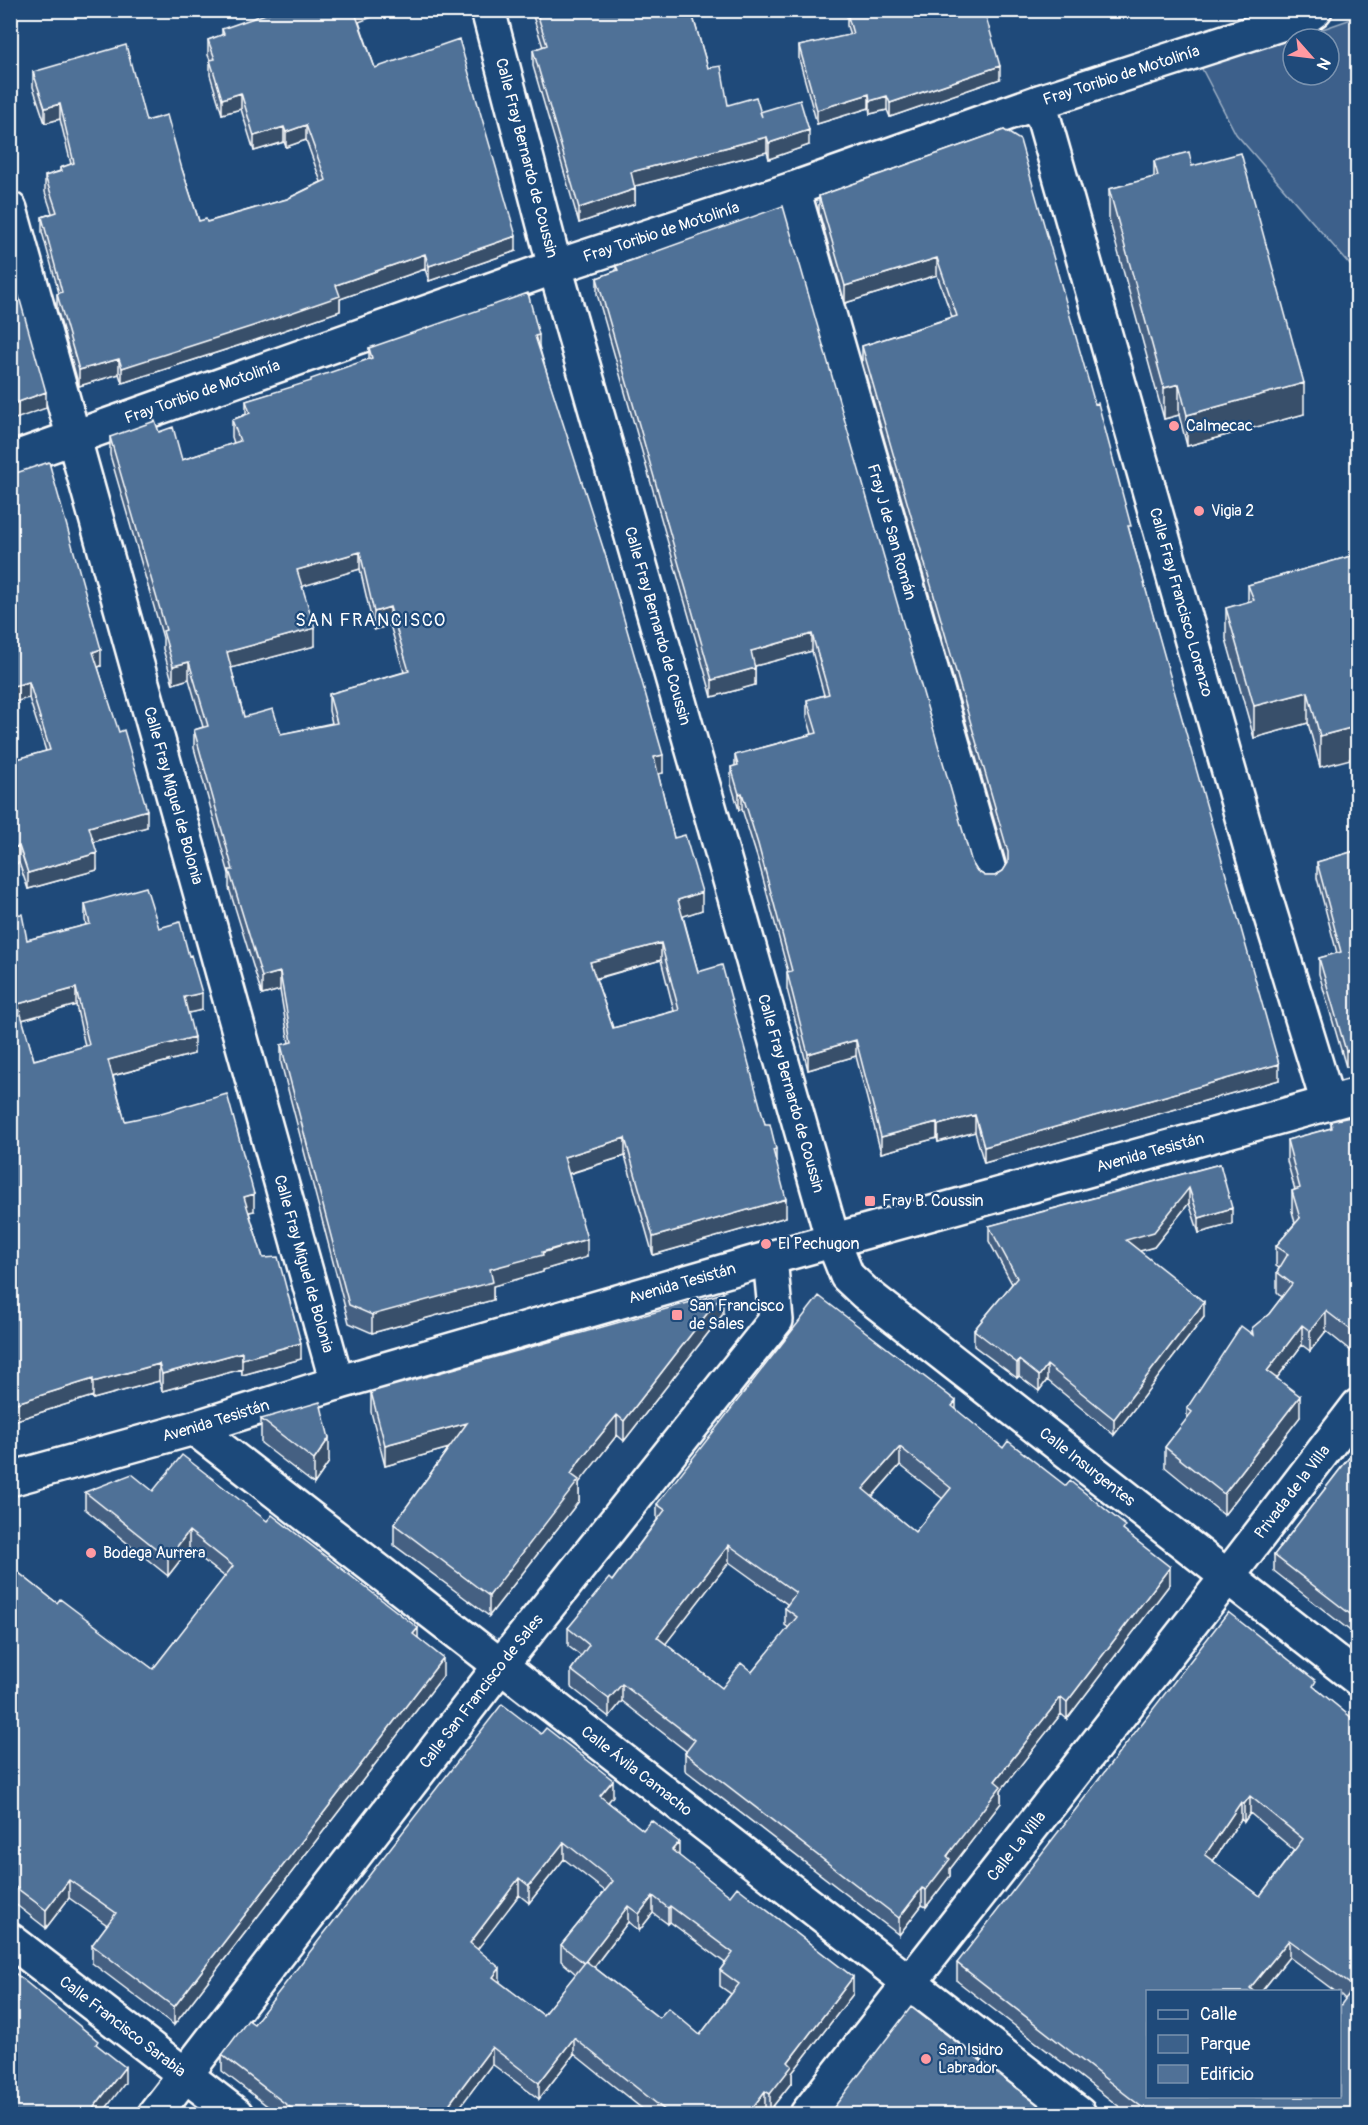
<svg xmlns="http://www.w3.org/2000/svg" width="1368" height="2125" viewBox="0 0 1368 2125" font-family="Pangolin,sans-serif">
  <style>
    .green { fill: #3c618b; stroke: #9eb0c5; stroke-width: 1.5 }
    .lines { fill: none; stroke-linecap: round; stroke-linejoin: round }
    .minor-casing { stroke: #fff; stroke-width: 38 }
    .major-casing { stroke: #fff; stroke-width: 38 }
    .minor { stroke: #1f4a7a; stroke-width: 33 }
    .major { stroke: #1f4a7a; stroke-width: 33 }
    .wall { fill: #456182; stroke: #fff; stroke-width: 1.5; fill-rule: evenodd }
    .shaded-wall { fill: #384f6a; stroke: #fff; stroke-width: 1.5 }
    .building { fill: #507197; stroke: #fff; stroke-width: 1.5; fill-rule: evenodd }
    .poi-dot { fill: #ff9aa2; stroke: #1f4a7a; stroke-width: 2 }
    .labels { text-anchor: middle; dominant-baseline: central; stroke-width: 4.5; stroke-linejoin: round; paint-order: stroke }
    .street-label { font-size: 16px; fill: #fff; stroke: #1f4a7a }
    .poi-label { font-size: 16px; fill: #fff; stroke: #1f4a7a; text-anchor: start }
    .neighbourhood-label { font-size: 18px; letter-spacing: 1.5px; fill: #fff; stroke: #1f4a7a }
  </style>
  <rect width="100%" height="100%" fill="#1f4a7a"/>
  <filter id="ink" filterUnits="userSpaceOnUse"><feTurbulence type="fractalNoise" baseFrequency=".0167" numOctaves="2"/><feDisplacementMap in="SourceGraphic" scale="12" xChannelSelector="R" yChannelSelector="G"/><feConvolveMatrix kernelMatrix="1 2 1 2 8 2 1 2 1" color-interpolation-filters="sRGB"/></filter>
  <g filter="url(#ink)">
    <path class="green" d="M 1357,17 L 1357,273 L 1236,134 L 1201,67 L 1293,39 L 1293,75 L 1329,75 L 1329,39 L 1294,39 Z"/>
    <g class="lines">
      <g class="minor-casing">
        <g id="minor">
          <path id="s1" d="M 488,10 L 555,267 L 833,1241 L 847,1276 L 865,1293 L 1358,1679"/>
          <path id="s2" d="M 1039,102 L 1261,884 L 1328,1103"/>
          <path id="s3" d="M 793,189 L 990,874"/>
          <path id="s4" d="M 10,209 L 337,1383"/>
          <path id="s5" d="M 10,460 L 555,267 L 793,189 L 1039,102 L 1308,15 L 1315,10"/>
          <path id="s6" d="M 194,1428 L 1079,2114"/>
          <path id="s7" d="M 10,1940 L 236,2114"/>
          <path id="s8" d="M 155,2114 L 501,1665 L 776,1320 L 770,1258"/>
          <path id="s9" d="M 807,2114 L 1228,1576 L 1358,1406"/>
        </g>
      </g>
      <g class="major-casing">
        <g id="major">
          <path id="s10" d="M 10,1479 L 194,1428 L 337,1383 L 770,1258 L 1358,1095"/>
        </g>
      </g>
      <use href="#minor" class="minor"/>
      <use href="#major" class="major"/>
    </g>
    <path class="wall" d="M 531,10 L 691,10 L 708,68 L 728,105 L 760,112 L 809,145 L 769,159 L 767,152 L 635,186 L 635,204 L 579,223 L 533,66 L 533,50 L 543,47 Z
      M 847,13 L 1000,79 L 890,117 L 887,110 L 870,114 L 869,108 L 817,124 L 799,59 L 799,46 L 850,35 L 847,26 Z
      M 359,22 L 375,68 L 516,251 L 429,281 L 425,269 L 340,299 L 340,311 L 253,341 L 122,383 L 119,374 L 79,386 L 57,309 L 57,294 L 59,293 L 42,232 L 42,217 L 52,213 L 45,192 L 45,176 L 60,171 L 60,168 L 71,164 L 60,119 L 45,123 L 33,87 L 33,72 L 146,121 L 182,169 L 199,221 L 207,222 L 287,199 L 321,182 L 306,140 L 286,147 L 284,142 L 254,151 L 241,109 L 222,114 L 210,75 L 210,60 L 208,55 L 208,40 L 222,35 L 222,29 Z
      M 1004,130 L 1131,536 L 1279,1080 L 984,1163 L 975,1132 L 938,1142 L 937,1138 L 881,1153 L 856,1056 L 808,1070 L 787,989 L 787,972 L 788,972 L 758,860 L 742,809 L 739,810 L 731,784 L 731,767 L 735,766 L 735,755 L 812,734 L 807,717 L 807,700 L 824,695 L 812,651 L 755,666 L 755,685 L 712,697 L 597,294 L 597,278 L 616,271 L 616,266 L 977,871 L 985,876 L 995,876 L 1003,871 L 1007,865 L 862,362 L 862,346 L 952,317 L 937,275 L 845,303 L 819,212 L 819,196 Z
      M 1154,161 L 1192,166 L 1304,414 L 1187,446 L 1179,415 L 1164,419 L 1109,219 L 1109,189 L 1154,177 Z
      M 539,346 L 663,773 L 658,774 L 674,838 L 702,910 L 683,916 L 698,972 L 776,1149 L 776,1164 L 786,1217 L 653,1255 L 625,1156 L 569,1174 L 587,1257 L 543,1270 L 543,1272 L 493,1286 L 493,1300 L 372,1333 L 349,1323 L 281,1063 L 281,1045 L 289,1043 L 280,990 L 262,995 L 229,888 L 229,874 L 194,748 L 194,730 L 203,727 L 189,679 L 173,684 L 163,649 L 163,638 L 110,455 L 110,437 L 159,432 L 182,460 L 234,443 L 232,437 L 232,420 L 246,414 L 246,401 L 311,382 L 369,359 L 369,348 ZM 360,569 L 374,630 L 390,625 L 404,672 L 329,694 L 329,711 L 332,723 L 281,734 L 244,717 L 231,668 L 315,646 L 302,586 ZM 661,960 L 674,1011 L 613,1028 L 596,979 Z
      M 10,475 L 101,666 L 98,667 L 147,827 L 93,842 L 97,870 L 28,889 L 19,863 L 10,865 L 10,761 L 46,751 L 29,698 Z
      M 1358,554 L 1320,767 L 1308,723 L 1254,738 L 1226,639 L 1226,608 L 1248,602 L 1248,585 Z
      M 1358,850 L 1358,1064 L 1346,1067 L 1319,974 L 1319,958 L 1337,953 L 1317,878 L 1317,862 Z
      M 85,904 L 159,928 L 202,1010 L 187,1013 L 194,1054 L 113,1076 L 125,1121 L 254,1211 L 249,1212 L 263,1258 L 301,1359 L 242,1375 L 242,1369 L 162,1391 L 159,1381 L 93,1399 L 93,1396 L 10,1422 L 10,915 L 27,940 L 86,925 L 85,920 ZM 76,1005 L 85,1046 L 34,1060 L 22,1020 Z
      M 1356,1116 L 1351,1351 L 1326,1331 L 1310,1351 L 1302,1345 L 1277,1378 L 1300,1417 L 1224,1515 L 1165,1467 L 1165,1447 L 1187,1419 L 1187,1408 L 1252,1334 L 1252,1328 L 1269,1314 L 1282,1297 L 1277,1292 L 1277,1272 L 1279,1268 L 1276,1266 L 1276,1246 L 1295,1223 L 1292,1211 L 1292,1191 L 1295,1190 L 1287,1161 L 1287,1140 L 1331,1128 L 1331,1121 Z
      M 1220,1164 L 1232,1224 L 1199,1233 L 1189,1203 L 1154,1247 L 1139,1251 L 1204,1317 L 1114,1435 L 1047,1380 L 1039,1391 L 1019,1376 L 1017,1378 L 974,1346 L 974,1330 L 1012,1284 L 989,1241 L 989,1226 Z
      M 723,1314 L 624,1441 L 617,1435 L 580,1481 L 579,1483 L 579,1501 L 489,1616 L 394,1545 L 394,1524 L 449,1448 L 385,1466 L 371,1412 L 371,1392 Z
      M 956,1410 L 1003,1448 L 1126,1533 L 1170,1584 L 1067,1719 L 1061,1714 L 1001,1790 L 1001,1803 L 950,1869 L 950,1876 L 926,1907 L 922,1905 L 899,1935 L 685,1770 L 685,1753 L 686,1751 L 622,1701 L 609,1717 L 571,1687 L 571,1670 L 581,1656 L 568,1646 L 568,1628 L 612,1581 L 657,1520 L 657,1504 ZM 900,1465 L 943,1499 L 915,1532 L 872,1497 ZM 729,1562 L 787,1604 L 785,1608 L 785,1625 L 789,1628 L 752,1672 L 722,1688 L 665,1644 Z
      M 261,1419 L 329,1462 L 314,1484 L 261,1443 Z
      M 1358,1446 L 1358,1637 L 1274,1571 L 1274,1555 Z
      M 153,1491 L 418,1638 L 443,1676 L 174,2025 L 92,1963 L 92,1945 L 107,1925 L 69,1898 L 46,1928 L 10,1900 L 10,1566 L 57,1603 L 153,1669 L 225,1577 L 189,1549 L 168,1576 L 85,1509 L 85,1492 Z
      M 1316,1689 L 1358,1723 L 1358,2115 L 1130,2115 L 957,1981 L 957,1963 ZM 1250,1813 L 1294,1850 L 1260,1896 L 1213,1861 L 1241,1819 L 1244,1822 ZM 1289,1957 L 1336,1992 L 1340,1992 L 1340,1994 L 1345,1999 L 1340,2097 L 1148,2097 L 1148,1992 L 1261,1992 Z
      M 613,1796 L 608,1802 L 643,1830 L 679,1856 L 853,1994 L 792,2073 L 792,2082 L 770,2110 L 765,2107 L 759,2115 L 650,2115 L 574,2054 L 539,2099 L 492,2064 L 458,2109 L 464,2115 L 279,2115 L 222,2071 L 222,2055 L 254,2024 ZM 564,1859 L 605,1891 L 561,1945 L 561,1961 L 576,1974 L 543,2015 L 500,1983 L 477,1949 L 519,1895 L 529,1903 ZM 653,1913 L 668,1924 L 670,1922 L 725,1963 L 720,1970 L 720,1986 L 731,1994 L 700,2035 L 659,2018 L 594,1967 L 628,1922 L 639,1931 Z"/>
    <path class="shaded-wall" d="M 354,10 L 390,10 L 354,24 Z
      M 1000,66 L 1000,79 L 890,117 L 890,103 Z
      M 241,93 L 241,109 L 222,114 L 222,99 Z
      M 869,94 L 869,108 L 817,124 L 817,110 Z
      M 887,96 L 887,110 L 870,114 L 870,101 Z
      M 60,104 L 60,119 L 45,123 L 45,108 Z
      M 306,125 L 306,140 L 286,147 L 286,132 Z
      M 284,127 L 284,142 L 254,151 L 254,136 Z
      M 809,130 L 809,145 L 769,159 L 769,143 Z
      M 767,137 L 767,152 L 631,187 L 631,172 Z
      M 635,189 L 635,204 L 579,223 L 579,208 Z
      M 516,236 L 516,251 L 429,281 L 429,266 Z
      M 425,254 L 425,269 L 340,299 L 340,311 L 253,341 L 122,383 L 122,368 L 336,285 Z
      M 937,258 L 937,275 L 845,303 L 845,286 Z
      M 539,335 L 539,352 L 535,336 Z
      M 119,359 L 119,374 L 79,386 L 79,370 Z
      M 1304,383 L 1304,414 L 1187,446 L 1187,415 Z
      M 1179,384 L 1179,415 L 1164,419 L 1164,388 Z
      M 46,392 L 46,408 L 10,421 L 10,405 Z
      M 360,552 L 360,569 L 297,588 L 297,570 Z
      M 390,607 L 390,625 L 374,630 L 374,612 Z
      M 315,628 L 315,646 L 227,669 L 227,652 Z
      M 812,634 L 812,651 L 751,667 L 751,651 Z
      M 101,649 L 101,666 L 93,669 L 93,652 Z
      M 189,662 L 189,679 L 173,684 L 173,666 Z
      M 755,668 L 755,685 L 712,697 L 712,680 Z
      M 29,682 L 29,698 L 10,703 L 10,687 Z
      M 1308,692 L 1308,723 L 1254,738 L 1254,706 Z
      M 1358,726 L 1358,757 L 1320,767 L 1320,736 Z
      M 663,755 L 663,773 L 654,775 L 654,757 Z
      M 742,793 L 742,809 L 739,810 L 739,794 Z
      M 147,810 L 147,827 L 89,843 L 89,827 Z
      M 19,846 L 19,863 L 10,865 L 10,849 Z
      M 97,853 L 97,870 L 28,889 L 28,873 Z
      M 702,892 L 702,910 L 678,918 L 678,900 Z
      M 661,943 L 661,960 L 590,980 L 590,962 Z
      M 280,972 L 280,990 L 262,995 L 262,977 Z
      M 76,988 L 76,1005 L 18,1021 L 18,1004 Z
      M 202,993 L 202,1010 L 184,1014 L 184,997 Z
      M 194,1037 L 194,1054 L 108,1077 L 108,1060 Z
      M 856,1040 L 856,1056 L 808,1070 L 808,1054 Z
      M 1358,1048 L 1358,1064 L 1346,1067 L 1346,1051 Z
      M 1279,1064 L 1279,1080 L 984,1163 L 984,1147 Z
      M 975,1115 L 975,1132 L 938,1142 L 938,1125 Z
      M 937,1122 L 937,1138 L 881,1153 L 881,1137 Z
      M 625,1138 L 625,1156 L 564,1175 L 564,1157 Z
      M 1189,1188 L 1189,1203 L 1154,1247 L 1126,1255 L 1126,1240 Z
      M 254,1194 L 254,1211 L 244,1213 L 244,1197 Z
      M 786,1199 L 786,1217 L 653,1255 L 653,1237 Z
      M 1232,1208 L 1232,1224 L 1199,1233 L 1199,1218 Z
      M 587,1239 L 587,1257 L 543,1270 L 543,1272 L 493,1286 L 493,1300 L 372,1333 L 372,1315 L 490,1269 Z
      M 723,1293 L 723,1314 L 624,1441 L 624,1421 Z
      M 1204,1302 L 1204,1317 L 1114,1435 L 1114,1419 Z
      M 1326,1311 L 1326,1331 L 1310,1351 L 1310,1331 Z
      M 1358,1322 L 1358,1342 L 1351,1351 L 1351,1330 Z
      M 1302,1325 L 1302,1345 L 1267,1391 L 1267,1371 Z
      M 301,1343 L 301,1359 L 242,1375 L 242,1359 Z
      M 242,1352 L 242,1369 L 162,1391 L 162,1374 Z
      M 1019,1360 L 1019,1376 L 1017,1378 L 1017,1363 Z
      M 159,1364 L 159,1381 L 93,1399 L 93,1382 Z
      M 1047,1365 L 1047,1380 L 1039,1391 L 1039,1376 Z
      M 93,1379 L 93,1396 L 10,1422 L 10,1405 Z
      M 1300,1396 L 1300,1417 L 1224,1515 L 1224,1494 Z
      M 956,1401 L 956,1419 L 952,1406 Z
      M 617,1415 L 617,1435 L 579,1483 L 579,1501 L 489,1616 L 489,1596 L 580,1460 Z
      M 467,1423 L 467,1443 L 385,1466 L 385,1445 Z
      M 329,1438 L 329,1462 L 314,1484 L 314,1460 Z
      M 900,1447 L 900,1465 L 863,1507 L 863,1489 Z
      M 189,1531 L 189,1549 L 168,1576 L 168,1558 Z
      M 729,1545 L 729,1562 L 657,1655 L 657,1637 Z
      M 1170,1567 L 1170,1584 L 1067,1719 L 1067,1702 Z
      M 418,1628 L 418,1646 L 413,1634 Z
      M 443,1658 L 443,1676 L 174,2025 L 174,2007 Z
      M 622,1684 L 622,1701 L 609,1717 L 609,1699 Z
      M 1061,1697 L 1061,1714 L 1001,1790 L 1001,1803 L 950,1869 L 950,1876 L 926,1907 L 926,1890 L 995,1781 Z
      M 613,1780 L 613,1796 L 600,1812 L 600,1796 Z
      M 1250,1796 L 1250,1813 L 1244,1822 L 1244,1804 Z
      M 1241,1802 L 1241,1819 L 1205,1873 L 1205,1855 Z
      M 564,1842 L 564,1859 L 529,1903 L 529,1886 Z
      M 679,1842 L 679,1858 L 672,1850 Z
      M 519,1878 L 519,1895 L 470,1959 L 470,1943 Z
      M 69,1880 L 69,1898 L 46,1928 L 46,1910 Z
      M 922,1888 L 922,1905 L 899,1935 L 899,1918 Z
      M 653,1896 L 653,1913 L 639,1931 L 639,1914 Z
      M 628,1906 L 628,1922 L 584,1980 L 584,1963 Z
      M 670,1906 L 670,1922 L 668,1924 L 668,1908 Z
      M 1289,1940 L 1289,1957 L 1261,1992 L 1250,1992 L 1250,1988 Z
      M 500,1968 L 500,1984 L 493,1977 Z
      M 853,1977 L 853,1994 L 792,2073 L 792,2082 L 770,2110 L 770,2094 L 788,2062 Z
      M 574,2038 L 574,2054 L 539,2099 L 539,2083 Z
      M 492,2047 L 492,2064 L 454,2115 L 450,2103 Z
      M 125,2067 L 125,2083 L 101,2115 L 88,2115 Z
      M 765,2091 L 765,2107 L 759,2115 L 747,2115 Z"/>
    <path class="building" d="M 277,10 L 354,10 L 375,68 L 459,39 L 516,236 L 429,266 L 425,254 L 336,285 L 340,296 L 253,326 L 122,368 L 119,359 L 79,370 L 57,294 L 62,292 L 42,217 L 57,212 L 45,176 L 62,171 L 60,168 L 74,163 L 60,104 L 45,108 L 33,72 L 126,45 L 146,121 L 167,115 L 182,169 L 199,221 L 206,219 L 207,222 L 287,199 L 326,180 L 306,125 L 286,132 L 284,127 L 254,136 L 241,93 L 222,99 L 210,60 L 215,59 L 208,40 L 224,34 L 222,29 Z
      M 536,10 L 691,10 L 708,68 L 721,66 L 728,105 L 756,97 L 762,117 L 760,112 L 800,100 L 809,130 L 769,143 L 767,137 L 631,172 L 635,189 L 579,208 L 533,50 L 547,45 Z
      M 857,10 L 984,10 L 1000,66 L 890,103 L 887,96 L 870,101 L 869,94 L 817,110 L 799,46 L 853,34 L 847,13 Z
      M 1004,130 L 1020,140 L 1095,404 L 1098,403 L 1131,526 L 1128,526 L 1279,1064 L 984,1147 L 975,1115 L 938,1125 L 937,1122 L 881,1137 L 856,1040 L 808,1054 L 787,972 L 792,971 L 758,844 L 742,793 L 739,794 L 731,767 L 738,765 L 735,755 L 817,733 L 807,700 L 829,694 L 812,634 L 751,651 L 755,668 L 712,680 L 597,278 L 618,270 L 616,266 L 783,206 L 972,863 L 977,871 L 985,876 L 995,876 L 1003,871 L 1008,863 L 1008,852 L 862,346 L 957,316 L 937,258 L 845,286 L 819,196 Z
      M 1189,152 L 1192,166 L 1241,153 L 1304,383 L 1187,415 L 1179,384 L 1164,388 L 1109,189 L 1158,176 L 1154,161 Z
      M 10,265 L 46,392 L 10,405 Z
      M 528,293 L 539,335 L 535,336 L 607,560 L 663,755 L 654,757 L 674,838 L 685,835 L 702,892 L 678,900 L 698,972 L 722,965 L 765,1124 L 770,1124 L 776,1149 L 773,1150 L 786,1199 L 653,1237 L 625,1138 L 564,1157 L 587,1239 L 542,1252 L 543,1255 L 490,1269 L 493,1282 L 372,1315 L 349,1305 L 281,1045 L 292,1042 L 280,972 L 262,977 L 229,870 L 233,870 L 194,730 L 208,726 L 189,662 L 173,666 L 163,631 L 166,630 L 110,437 L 155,421 L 159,432 L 173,427 L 182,460 L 240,441 L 232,420 L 250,413 L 246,401 L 311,381 L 311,379 L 372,358 L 369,348 ZM 360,552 L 374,612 L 390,607 L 409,671 L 329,694 L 337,723 L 281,734 L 273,709 L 244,717 L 227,652 L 315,628 L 297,570 ZM 661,943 L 679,1010 L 613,1028 L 590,962 Z
      M 49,462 L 101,649 L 93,652 L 119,732 L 124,730 L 147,810 L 89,827 L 97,853 L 28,873 L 19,846 L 10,849 L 10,761 L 50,750 L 29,682 L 10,687 L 10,475 Z
      M 1358,554 L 1358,726 L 1320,736 L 1308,692 L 1254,706 L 1226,608 L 1254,600 L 1248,585 Z
      M 1358,850 L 1358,1048 L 1346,1051 L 1319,958 L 1341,952 L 1317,862 Z
      M 146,887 L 159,928 L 180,922 L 189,956 L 191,955 L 202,993 L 184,997 L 194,1037 L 108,1060 L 125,1121 L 154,1115 L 227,1094 L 254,1194 L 244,1197 L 263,1258 L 278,1257 L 301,1343 L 242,1359 L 242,1352 L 162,1374 L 159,1364 L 93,1382 L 93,1379 L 10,1405 L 10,915 L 22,914 L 27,940 L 90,924 L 85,904 ZM 76,988 L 89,1045 L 34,1060 L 18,1004 Z
      M 1356,1116 L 1358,1119 L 1358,1322 L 1351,1330 L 1326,1311 L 1310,1331 L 1302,1325 L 1267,1371 L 1300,1396 L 1224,1494 L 1165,1447 L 1192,1412 L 1187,1408 L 1241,1326 L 1253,1335 L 1252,1328 L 1269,1314 L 1292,1284 L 1277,1272 L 1288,1254 L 1276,1246 L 1300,1218 L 1292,1191 L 1300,1188 L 1287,1140 L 1332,1128 L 1331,1121 Z
      M 1220,1164 L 1232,1208 L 1199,1218 L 1189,1188 L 1154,1232 L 1126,1240 L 1204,1302 L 1114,1419 L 1047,1365 L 1039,1376 L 1019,1360 L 1017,1363 L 974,1330 L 1017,1278 L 989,1226 Z
      M 723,1293 L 624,1421 L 617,1415 L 580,1460 L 571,1474 L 579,1480 L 489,1596 L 394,1524 L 467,1423 L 385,1445 L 371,1392 Z
      M 819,1296 L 956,1401 L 952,1406 L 1003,1448 L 1008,1441 L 1066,1486 L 1070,1481 L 1126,1526 L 1123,1530 L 1170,1567 L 1067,1702 L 1061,1697 L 995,1781 L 1001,1786 L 947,1856 L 950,1859 L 926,1890 L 922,1888 L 899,1918 L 685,1753 L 695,1740 L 622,1684 L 609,1699 L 571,1670 L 589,1645 L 568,1628 L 609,1578 L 612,1581 L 639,1545 L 665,1510 L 657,1504 ZM 900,1447 L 951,1488 L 915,1532 L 863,1489 ZM 729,1545 L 796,1593 L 785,1608 L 797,1617 L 752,1672 L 741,1663 L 722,1688 L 657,1637 Z
      M 320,1402 L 329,1438 L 314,1460 L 261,1419 Z
      M 1358,1446 L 1358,1620 L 1274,1555 Z
      M 182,1455 L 267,1521 L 272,1515 L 316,1549 L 418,1628 L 413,1634 L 443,1658 L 174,2007 L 92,1945 L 116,1913 L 69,1880 L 46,1910 L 10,1883 L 10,1566 L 57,1603 L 60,1599 L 153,1669 L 233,1566 L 189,1531 L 168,1558 L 85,1492 L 132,1474 L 153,1491 Z
      M 1228,1612 L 1316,1681 L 1313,1686 L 1358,1723 L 1358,2115 L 1152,2115 L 957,1963 ZM 1250,1796 L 1303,1839 L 1260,1896 L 1205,1855 L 1241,1802 L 1244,1804 ZM 1289,1940 L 1354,1987 L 1340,2006 L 1340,2097 L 1148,2097 L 1148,1992 L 1254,1992 L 1250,1988 Z
      M 502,1704 L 541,1734 L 546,1728 L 613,1780 L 600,1796 L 643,1830 L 651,1820 L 679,1842 L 672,1850 L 730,1896 L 737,1887 L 853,1977 L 788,2062 L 792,2066 L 770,2094 L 765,2091 L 747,2115 L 671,2115 L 574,2038 L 539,2083 L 492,2047 L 450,2103 L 464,2115 L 300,2115 L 222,2055 L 248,2020 L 254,2024 ZM 564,1842 L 613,1881 L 561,1945 L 584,1963 L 628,1906 L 639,1914 L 653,1896 L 668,1908 L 670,1906 L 733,1953 L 720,1970 L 739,1984 L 700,2035 L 668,2008 L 659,2018 L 586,1961 L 543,2015 L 493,1977 L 500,1968 L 470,1943 L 519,1878 L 529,1886 Z
      M 10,1969 L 98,2041 L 96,2044 L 125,2067 L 88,2115 L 10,2115 Z
      M 911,2007 L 1051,2115 L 938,2115 L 934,2111 L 931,2115 L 828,2115 Z"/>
  </g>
  <g class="poi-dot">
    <circle cx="1174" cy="426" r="6"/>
    <circle cx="1199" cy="511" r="6"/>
    <rect x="864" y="1195" width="12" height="12" rx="3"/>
    <circle cx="766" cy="1244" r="6"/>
    <rect x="671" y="1309" width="12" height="12" rx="3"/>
    <circle cx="91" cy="1553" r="6"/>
    <circle cx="926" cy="2059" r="6"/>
  </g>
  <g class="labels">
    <g class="street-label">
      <text stroke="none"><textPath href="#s5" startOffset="1176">Fray Toribio de Motolinía</textPath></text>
      <text stroke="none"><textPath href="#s1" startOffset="153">Calle Fray Bernardo de Coussin</textPath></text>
      <text stroke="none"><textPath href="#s5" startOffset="690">Fray Toribio de Motolinía</textPath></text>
      <text stroke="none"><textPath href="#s5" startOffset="204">Fray Toribio de Motolinía</textPath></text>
      <text stroke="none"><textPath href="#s3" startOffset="357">Fray J de San Román</textPath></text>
      <text stroke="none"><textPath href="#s2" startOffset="520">Calle Fray Francisco Lorenzo</textPath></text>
      <text stroke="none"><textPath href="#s1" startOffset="639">Calle Fray Bernardo de Coussin</textPath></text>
      <text stroke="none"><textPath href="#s4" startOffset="609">Calle Fray Miguel de Bolonia</textPath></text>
      <text stroke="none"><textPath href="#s1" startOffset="1125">Calle Fray Bernardo de Coussin</textPath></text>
      <text stroke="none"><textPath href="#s10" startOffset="1186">Avenida Tesistán</textPath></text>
      <text stroke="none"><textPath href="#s4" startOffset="1095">Calle Fray Miguel de Bolonia</textPath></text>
      <text stroke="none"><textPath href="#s10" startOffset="700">Avenida Tesistán</textPath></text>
      <text stroke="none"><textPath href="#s10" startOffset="214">Avenida Tesistán</textPath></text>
      <text stroke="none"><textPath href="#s1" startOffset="1623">Calle Insurgentes</textPath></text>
      <text stroke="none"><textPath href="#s9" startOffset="789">Privada de la Villa</textPath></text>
      <text stroke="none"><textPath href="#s8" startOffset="534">Calle San Francisco de Sales</textPath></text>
      <text stroke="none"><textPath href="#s6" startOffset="560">Calle Ávila Camacho</textPath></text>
      <text stroke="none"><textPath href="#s9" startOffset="340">Calle La Villa</textPath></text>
      <text stroke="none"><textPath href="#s7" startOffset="142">Calle Francisco Sarabia</textPath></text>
    </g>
    <g class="poi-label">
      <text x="1186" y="426">Calmecac</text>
      <text x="1211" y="511">Vigia 2</text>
      <text x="882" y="1201">Fray B. Coussin</text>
      <text x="778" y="1244">El Pechugon</text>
      <text x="689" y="1306">San Francisco<tspan x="689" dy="18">de Sales</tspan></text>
      <text x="103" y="1553">Bodega Aurrera</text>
      <text x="938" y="2050">San Isidro<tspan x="938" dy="18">Labrador</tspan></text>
    </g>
    <g class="neighbourhood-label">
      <text x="371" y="620">SAN FRANCISCO</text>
    </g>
  </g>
  <rect width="1368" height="2125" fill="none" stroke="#1f4a7a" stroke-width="36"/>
  <rect x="18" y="18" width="1332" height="2089" fill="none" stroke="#fff" stroke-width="2" filter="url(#ink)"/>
  <rect x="1146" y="1990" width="195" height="108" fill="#1f4a7a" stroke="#7992af" stroke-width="1.5"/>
  <rect x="1158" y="2010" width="30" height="9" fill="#1f4a7a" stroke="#7992af" stroke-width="1.5"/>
  <text x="1200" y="2020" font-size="18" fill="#ffffff">Calle</text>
  <rect x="1158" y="2035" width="30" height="18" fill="#3c618b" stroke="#7992af" stroke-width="1.5"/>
  <text x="1200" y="2050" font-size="18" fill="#ffffff">Parque</text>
  <rect x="1158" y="2065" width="30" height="18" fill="#507197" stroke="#7992af" stroke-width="1.5"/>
  <text x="1200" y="2080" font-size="18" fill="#ffffff">Edificio</text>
  <g transform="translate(1311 57) rotate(118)"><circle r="28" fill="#1f4a7a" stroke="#7992af" stroke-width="1.5"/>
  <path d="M0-4.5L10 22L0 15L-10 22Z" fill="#ff9aa2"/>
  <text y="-9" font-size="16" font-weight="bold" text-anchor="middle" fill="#ffffff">N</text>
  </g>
</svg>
